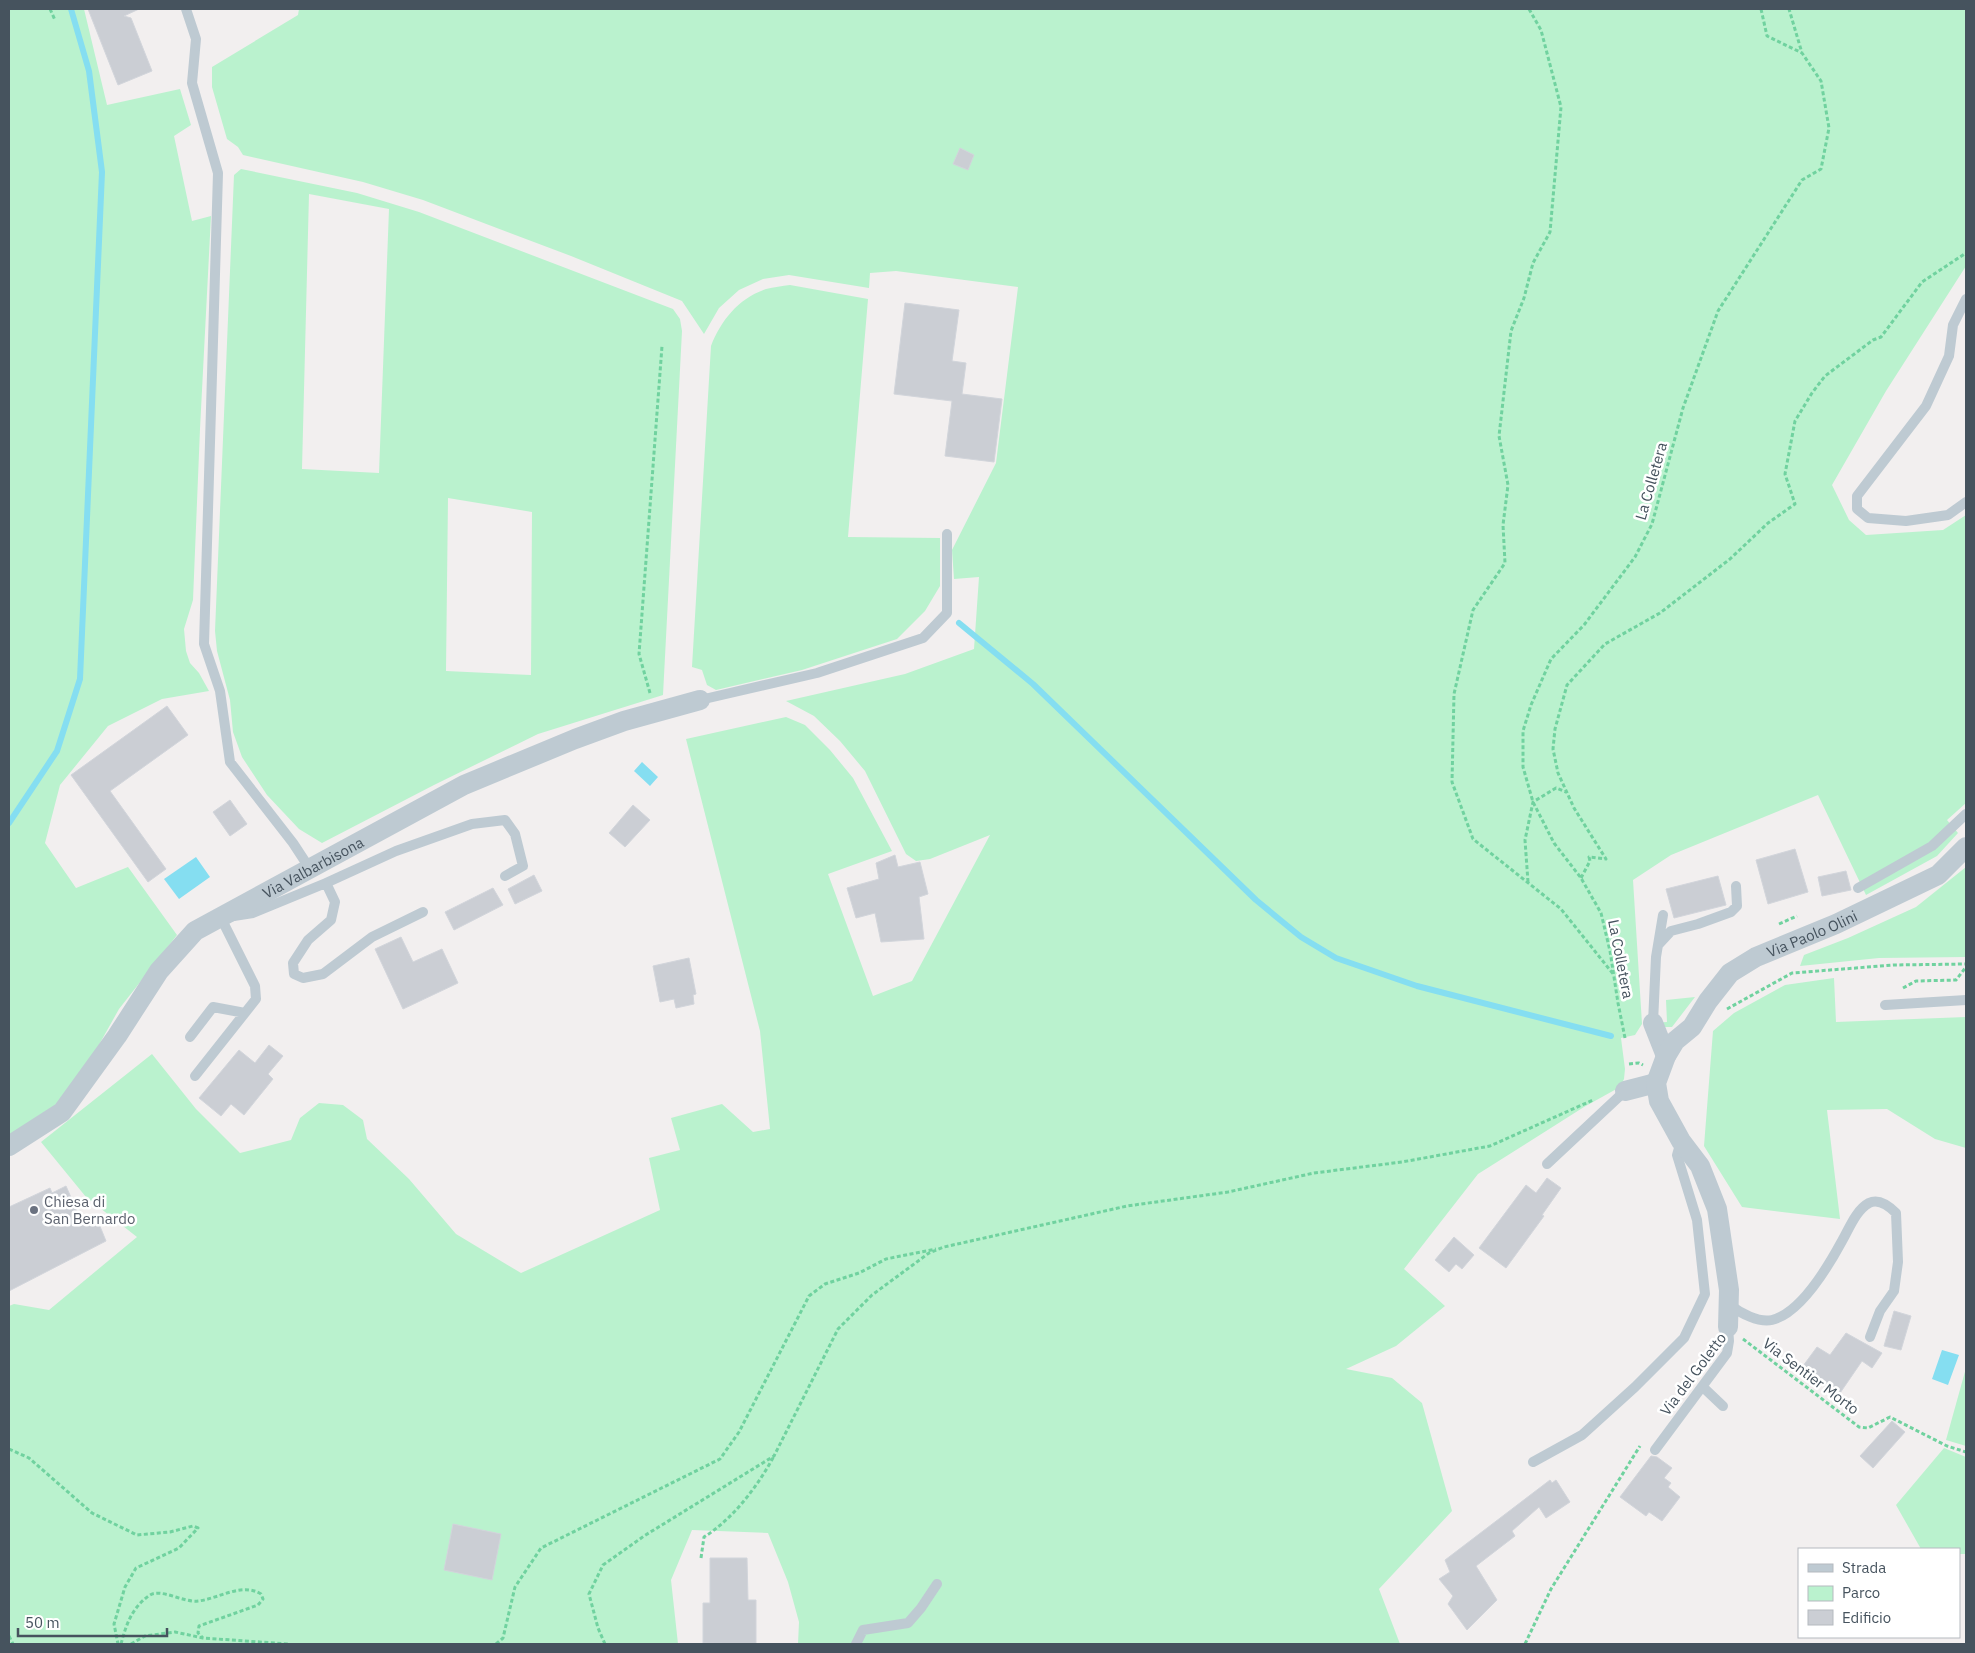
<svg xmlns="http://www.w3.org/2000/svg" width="1975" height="1653" viewBox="0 0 1975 1653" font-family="'IBM Plex Sans',sans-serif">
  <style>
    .green { fill: #baf2ce; fill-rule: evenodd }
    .water { fill: #85def1 }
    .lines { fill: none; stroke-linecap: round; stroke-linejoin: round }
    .stream { stroke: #85def1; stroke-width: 6 }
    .building { fill: #cbced4; stroke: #d2d5db }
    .path { stroke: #70d29f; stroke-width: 3; stroke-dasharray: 4 2.5; stroke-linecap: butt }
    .lane { stroke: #becad2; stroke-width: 10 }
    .street { stroke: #becad2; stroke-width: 20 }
    .worship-dot { fill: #6b7280; stroke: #fff; stroke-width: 2 }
    .labels { text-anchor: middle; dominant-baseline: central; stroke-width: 5; stroke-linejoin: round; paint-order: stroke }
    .street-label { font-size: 15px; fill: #46535e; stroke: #fff }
    .worship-label { font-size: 15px; fill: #5b616d; stroke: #fff; text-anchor: start }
  </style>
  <rect width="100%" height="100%" fill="#f2efef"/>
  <path class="green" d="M 9,9 L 84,9 L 107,105 L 180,89 L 191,125 L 174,136 L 192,221 L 211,216 L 200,429 L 193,600 L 184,629 L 186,651 L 190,663 L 199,673 L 209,691 L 162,699 L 108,726 L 60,785 L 45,843 L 76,888 L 128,867 L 177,935 L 119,1009 L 77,1084 L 57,1104 L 9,1135 Z
    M 299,9 L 1966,9 L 1966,266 L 1886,391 L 1832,485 L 1849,520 L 1866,535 L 1943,530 L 1966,515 L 1966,803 L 1947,820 L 1958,833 L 1937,856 L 1866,895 L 1818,795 L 1671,855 L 1633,880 L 1642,1024 L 1635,1035 L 1621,1038 L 1625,1069 L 1624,1079 L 1620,1087 L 1584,1107 L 1478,1174 L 1404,1269 L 1445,1306 L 1396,1346 L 1346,1369 L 1392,1378 L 1422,1403 L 1452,1511 L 1379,1589 L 1400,1644 L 798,1644 L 799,1622 L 788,1582 L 768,1533 L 692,1530 L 671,1580 L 678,1644 L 9,1644 L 9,1306 L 14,1304 L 49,1310 L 137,1237 L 86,1197 L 41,1142 L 152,1054 L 196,1109 L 240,1153 L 291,1140 L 300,1118 L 319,1103 L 343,1105 L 363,1120 L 367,1139 L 409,1179 L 456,1234 L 521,1273 L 660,1210 L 649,1158 L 680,1150 L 671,1118 L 722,1104 L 753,1132 L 770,1129 L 760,1031 L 686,739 L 786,717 L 805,725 L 830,750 L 853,778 L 892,851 L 828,874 L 873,996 L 912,981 L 990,835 L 930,859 L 916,861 L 906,854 L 865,771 L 840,741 L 814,716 L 786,701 L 905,674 L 974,649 L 979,577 L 954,579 L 952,550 L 996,463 L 1018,287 L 896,271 L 870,273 L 869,288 L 789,275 L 763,279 L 739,290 L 719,308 L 704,334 L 682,301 L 571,256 L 423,200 L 363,182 L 243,155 L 238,147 L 227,139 L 212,87 L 212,67 L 298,15 Z
    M 241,169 L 357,193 L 419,212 L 673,309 L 680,319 L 682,331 L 663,695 L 538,734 L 434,785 L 322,843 L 299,829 L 267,795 L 242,757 L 233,732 L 230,700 L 217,651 L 215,631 L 234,175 ZM 309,194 L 389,209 L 379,473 L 302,469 ZM 448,498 L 532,512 L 531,675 L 446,671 Z
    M 790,285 L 868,299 L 848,537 L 940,538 L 940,586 L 925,611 L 897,639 L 802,670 L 716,690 L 707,685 L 702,670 L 692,667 L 711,346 C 721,320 739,298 766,289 C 774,287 782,286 790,285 Z
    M 1966,867 L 1966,957 L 1879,958 L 1800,966 L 1804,955 L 1848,938 L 1916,907 Z
    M 1834,978 L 1836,1022 L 1966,1017 L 1966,1148 L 1935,1139 L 1887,1109 L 1827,1110 L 1840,1219 L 1742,1207 L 1704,1146 L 1713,1031 L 1734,1013 L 1785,985 Z
    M 1695,997 L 1672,1027 L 1660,1027 L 1653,1023 L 1667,1022 L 1666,1000 Z
    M 1966,1368 L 1966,1446 L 1946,1440 Z
    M 1944,1448 L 1966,1457 L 1966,1554 L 1959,1554 L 1959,1549 L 1921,1549 L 1896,1505 Z"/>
  <path class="water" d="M 642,762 L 658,777 L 650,786 L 634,771 Z
    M 196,857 L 210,877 L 179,899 L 164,879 Z
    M 1942,1350 L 1959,1355 L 1948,1385 L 1932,1379 Z"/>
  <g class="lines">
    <path class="stream" d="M 959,623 L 1033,684 L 1256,900 L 1301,937 L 1336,958 L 1417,986 L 1611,1036
      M 9,823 L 57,751 L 80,679 L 102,172 L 89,71 L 71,9"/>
  </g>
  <path class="building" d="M 88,9 L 139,9 L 124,16 L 131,18 L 152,71 L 118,85 Z
    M 960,148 L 974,155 L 968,170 L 953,164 Z
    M 905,303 L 959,310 L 952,361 L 966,363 L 962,394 L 1002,399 L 994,462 L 945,456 L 952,401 L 894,394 Z
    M 167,706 L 188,735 L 110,791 L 166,869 L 148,882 L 71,775 Z
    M 230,800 L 247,824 L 230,836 L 213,812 Z
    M 633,805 L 650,820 L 625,847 L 609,833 Z
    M 1795,849 L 1808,892 L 1768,904 L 1756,860 Z
    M 895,855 L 898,867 L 920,862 L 928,894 L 919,897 L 924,939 L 881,942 L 875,913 L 856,918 L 847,888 L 879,879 L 876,863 Z
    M 1846,871 L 1851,890 L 1822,896 L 1818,877 Z
    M 534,875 L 542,891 L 515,904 L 508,889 Z
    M 1718,876 L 1726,905 L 1674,918 L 1666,889 Z
    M 493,888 L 503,905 L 454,930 L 445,912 Z
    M 401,937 L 413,962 L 442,949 L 458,983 L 403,1009 L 375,949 Z
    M 689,958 L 696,994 L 693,995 L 694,1004 L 676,1008 L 674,999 L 660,1002 L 653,966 Z
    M 269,1045 L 283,1056 L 268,1074 L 273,1079 L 244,1115 L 231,1104 L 221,1116 L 199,1098 L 239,1050 L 255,1063 Z
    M 1547,1178 L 1561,1188 L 1542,1215 L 1544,1216 L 1506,1268 L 1479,1248 L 1526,1185 L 1536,1193 Z
    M 66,1186 L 83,1225 L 97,1219 L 106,1241 L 9,1291 L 9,1207 L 50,1188 L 52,1193 Z
    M 1454,1237 L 1474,1255 L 1462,1269 L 1456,1264 L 1449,1272 L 1435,1260 Z
    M 1894,1311 L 1911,1316 L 1901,1350 L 1884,1346 Z
    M 1846,1333 L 1882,1353 L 1872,1368 L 1862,1361 L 1838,1396 L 1800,1370 L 1817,1347 L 1830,1355 Z
    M 1892,1421 L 1905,1432 L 1873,1468 L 1860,1456 Z
    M 1651,1456 L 1657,1457 L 1672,1468 L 1664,1478 L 1671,1483 L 1668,1487 L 1680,1497 L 1662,1521 L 1649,1512 L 1646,1516 L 1620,1497 Z
    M 1550,1480 L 1552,1483 L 1556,1480 L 1570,1502 L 1546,1518 L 1539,1507 L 1512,1531 L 1515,1536 L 1476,1566 L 1497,1600 L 1467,1630 L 1448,1604 L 1453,1596 L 1439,1579 L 1450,1572 L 1445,1560 Z
    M 453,1524 L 501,1534 L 492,1580 L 444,1570 Z
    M 710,1558 L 747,1558 L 748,1600 L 756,1600 L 756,1644 L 703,1643 L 703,1603 L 710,1603 Z"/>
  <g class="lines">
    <path class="path" d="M 50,9 L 55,20
      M 1529,9 L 1541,30 L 1561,107 L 1550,232 L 1533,263 L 1524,298 L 1511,331 L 1499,436 L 1508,485 L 1503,525 L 1505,563 L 1473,610 L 1454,694 L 1452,782 L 1473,839 L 1561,909 L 1614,975
      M 1761,9 L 1767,36 L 1802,53
      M 650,693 L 639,654 L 662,346
      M 1581,878 L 1590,861 L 1589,857 L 1606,859 L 1574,808 L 1558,773 L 1553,749 L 1555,729 L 1567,685 L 1605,644 L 1660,613 L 1730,559 L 1768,523 L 1795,504 L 1785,474 L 1795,421 L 1812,393 L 1825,376 L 1873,340 L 1881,337 L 1922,282 L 1966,253
      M 1528,882 L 1525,840 L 1533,802 L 1556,788 L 1566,792
      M 1779,924 L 1797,916
      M 1903,988 L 1916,981 L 1956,980 L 1966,967
      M 1727,1009 L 1792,973 L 1894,965 L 1966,964
      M 1625,1038 L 1618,1003 L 1610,951 L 1601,913 L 1581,878 L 1554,843 L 1533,802 L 1523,767 L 1523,731 L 1531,705 L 1551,659 L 1584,625 L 1635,557 L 1652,524 L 1683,408 L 1718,311 L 1802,180 L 1821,169 L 1829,128 L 1821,81 L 1802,53 L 1789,9
      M 1629,1064 L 1639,1063 L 1643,1065
      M 1743,1339 L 1859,1427 L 1868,1428 L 1890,1417 L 1947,1446 L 1966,1452
      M 9,1449 L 29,1458 L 92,1513 L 137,1535 L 170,1532 L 193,1526 L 198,1528 L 179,1548 L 136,1568 L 125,1587 L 114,1624 L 118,1644
      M 701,1558 L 704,1537 C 733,1519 758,1486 774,1456
      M 9,1636 L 13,1644
      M 121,1644 C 126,1625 132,1607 150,1595 C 161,1588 184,1603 198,1601 C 218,1599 242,1582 261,1594 L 263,1599 L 258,1605 L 199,1626 L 198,1633 L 203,1638
      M 131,1644 L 145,1636 L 175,1632 L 203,1638 L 288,1644
      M 496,1644 L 503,1638 L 515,1587 L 541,1548 L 720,1459 L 739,1432 L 809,1296 L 825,1284 L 859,1273 L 886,1259 L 936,1249
      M 605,1644 L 598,1628 L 589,1594 L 603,1565 L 644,1536 L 774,1456 L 838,1329 L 872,1295 L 929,1253 L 944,1247 L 1127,1206 L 1228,1192 L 1314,1173 L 1402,1162 L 1490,1146 L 1593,1100
      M 1525,1644 L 1551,1589 L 1640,1446"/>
    <path class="lane" d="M 186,9 L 196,39 L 192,83 L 218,173 L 204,644 L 220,691 L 230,762 L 293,843 L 310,869
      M 1966,299 L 1953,325 L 1949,356 L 1926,406 L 1857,496 L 1857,509 L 1868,518 L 1906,521 L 1948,515 L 1966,502
      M 700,700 L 817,673 L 923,638 L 947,613 L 947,534
      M 326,883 L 396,851 L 472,824 L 505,820 L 515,834 L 523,866 L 505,876
      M 1858,888 L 1932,846 L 1966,814
      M 1658,945 L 1671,931 L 1698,924 L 1731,912 L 1737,906 L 1736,886
      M 1885,1005 L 1966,1000
      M 1653,1023 L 1656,957 L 1663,915
      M 190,1037 L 213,1007 L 245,1013
      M 195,1076 L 256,999 L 255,986 L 221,918 L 253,913 L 326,883 L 335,902 L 331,920 L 308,940 L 293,963 L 294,974 L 303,978 L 323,974 L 372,937 L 423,912
      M 1547,1164 L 1625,1091
      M 1730,1305 C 1740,1313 1759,1323 1772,1320 C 1801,1313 1829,1265 1842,1241 C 1849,1229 1856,1210 1869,1203 C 1879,1198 1889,1206 1896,1213 L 1898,1262 L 1894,1291 L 1880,1311 L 1870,1337
      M 1703,1387 L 1723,1406
      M 1655,1450 L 1727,1353 L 1729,1341 L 1728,1327
      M 1533,1462 L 1582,1435 L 1635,1387 L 1684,1338 L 1705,1294 L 1697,1220 L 1677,1155 L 1681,1141
      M 856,1644 L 863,1630 L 908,1623 L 921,1608 L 937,1584"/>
    <g class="street">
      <path d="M 1653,1023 L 1666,1056"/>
      <path d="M 1625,1091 L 1656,1083"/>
      <path id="s1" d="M 9,1146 L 62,1112 L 117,1036 L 159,971 L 195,931 L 464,785 L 575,739 L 624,721 L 700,700"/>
      <path id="s2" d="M 1728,1327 L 1729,1290 L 1717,1209 L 1700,1166 L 1681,1141 L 1659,1101 L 1656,1083 L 1666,1056 L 1675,1041 L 1692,1027 L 1708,1001 L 1730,973 L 1756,957 L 1836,924 L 1938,875 L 1966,847"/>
    </g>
  </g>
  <circle class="worship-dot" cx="34" cy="1210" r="5"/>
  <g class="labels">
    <g class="street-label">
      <text transform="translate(1651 481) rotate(-74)">La Colletera</text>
      <text stroke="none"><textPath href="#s1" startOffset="422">Via Valbarbisona</textPath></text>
      <text stroke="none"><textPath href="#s2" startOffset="486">Via Paolo Olini</textPath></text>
      <text transform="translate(1621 959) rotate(79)">La Colletera</text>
      <text transform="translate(1693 1374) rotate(-53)">Via del Goletto</text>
      <text transform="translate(1811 1376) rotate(37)">Via Sentier Morto</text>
    </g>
    <g class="worship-label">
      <text x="44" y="1201">Chiesa di<tspan x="44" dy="17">San Bernardo</tspan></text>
    </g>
  </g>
  <rect width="1975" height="1653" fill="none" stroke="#46535e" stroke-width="20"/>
  <rect x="1798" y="1548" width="162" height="90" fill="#ffffff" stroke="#b5babf"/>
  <rect x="1808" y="1564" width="25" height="8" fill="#becad2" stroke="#b5babf"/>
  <text x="1842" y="1573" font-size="15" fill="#46535e">Strada</text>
  <rect x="1808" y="1586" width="25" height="15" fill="#baf2ce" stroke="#b5babf"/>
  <text x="1842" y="1598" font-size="15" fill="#46535e">Parco</text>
  <rect x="1808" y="1610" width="25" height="15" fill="#cbced4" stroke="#b5babf"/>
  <text x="1842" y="1623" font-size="15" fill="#46535e">Edificio</text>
  <path d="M18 1628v8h149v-8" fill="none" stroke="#46535e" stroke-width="2.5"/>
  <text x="25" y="1628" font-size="15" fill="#46535e" stroke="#ffffff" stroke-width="4" paint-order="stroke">50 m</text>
</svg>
